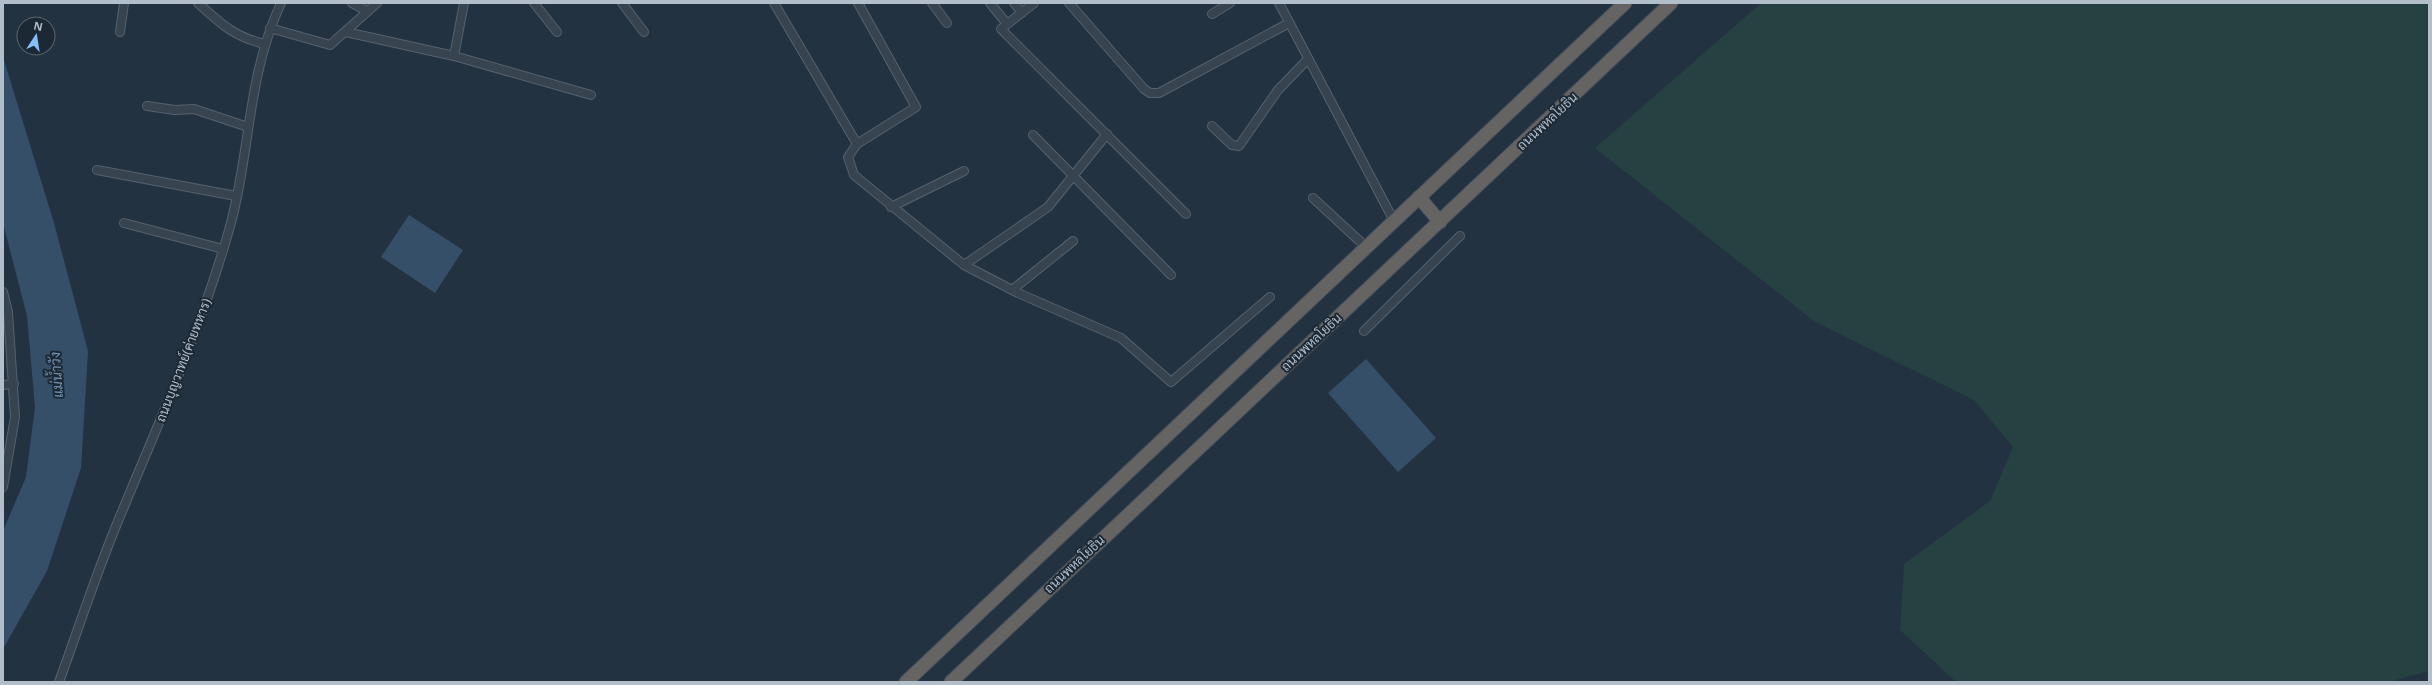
<svg xmlns="http://www.w3.org/2000/svg" width="2432" height="685" viewBox="0 0 2432 685" font-family="'Noto Sans',Sarabun,sans-serif">
  <style>
    .green { fill: #254141 }
    .water { fill: #354f68 }
    .lines { fill: none; stroke-linecap: round; stroke-linejoin: round }
    .minor-casing { stroke: #55616e; stroke-width: 10 }
    .trunk-casing { stroke: #424e5b; stroke-width: 15 }
    .minor { stroke: #374450; stroke-width: 8 }
    .trunk { stroke: #666462; stroke-width: 13 }
    .labels { text-anchor: middle; dominant-baseline: central; stroke-width: 4; stroke-linejoin: round; paint-order: stroke }
    .street-label { font-size: 13px; fill: #b3becb; stroke: #1c2935 }
    .water-label { font-size: 14px; font-style: italic; fill: #7192b0; stroke: #1c2935 }
  </style>
  <rect width="100%" height="100%" fill="#233240"/>
  <path class="green" d="M 1761,3 L 2429,3 L 2429,671 L 2389,682 L 1956,682 L 1900,630 L 1904,564 L 1990,501 L 2013,447 L 1974,400 L 1815,322 L 1595,148 Z"/>
  <path class="water" d="M 3,57 L 54,223 L 88,351 L 81,468 L 47,571 L 3,649 L 3,531 L 26,477 L 35,407 L 27,316 L 3,223 Z
    M 409,215 L 463,250 L 435,293 L 381,257 Z
    M 1366,359 L 1436,438 L 1398,472 L 1328,393 Z"/>
  <g class="lines">
    <g class="minor-casing">
      <path id="minor" d="M 198,3 C 220,23 234,37 265,44
        M 352,3 L 367,11
        M 534,3 L 557,32
        M 622,3 L 644,32
        M 774,3 L 857,144
        M 858,3 L 916,107 L 857,144 L 848,157 L 854,175 L 964,265 L 1018,293 L 1121,338 L 1171,382 L 1270,297
        M 932,3 L 947,23
        M 990,3 L 1007,24
        M 1014,3 L 1022,13
        M 1034,3 L 1001,29 L 1186,214
        M 1069,3 L 1144,89 L 1150,93 L 1159,93 L 1289,23
        M 1279,3 L 1394,221
        M 1212,14 L 1230,3
        M 270,28 L 330,45 L 377,3
        M 120,32 L 124,3
        M 346,32 L 454,56 L 591,95
        M 454,56 L 464,3
        M 147,106 L 175,110 L 194,109 L 248,127
        M 1212,126 L 1232,145 L 1239,146 L 1278,90 L 1308,59
        M 1033,135 L 1171,275
        M 97,170 L 236,196
        M 1313,198 L 1366,247
        M 891,207 L 964,171
        M 124,223 L 223,249
        M 964,265 L 1048,207 L 1107,134
        M 1012,290 L 1073,241
        M 3,292 L 8,312 L 15,417 L 3,487
        M 1364,331 L 1460,236
        M 3,385 L 14,384
        M 59,682 C 78,630 95,577 116,526 C 156,429 200,332 229,230 C 251,153 246,79 281,3"/>
    </g>
    <g class="trunk-casing">
      <path id="trunk" d="M 1419,197 L 1440,222
        M 906,682 L 1625,3
        M 951,682 L 1671,3"/>
    </g>
    <use href="#minor" class="minor"/>
    <use href="#trunk" class="trunk"/>
  </g>
  <g class="labels">
    <g class="street-label">
      <text transform="translate(1547 121) rotate(-43)">ถนนพหลโยธิน</text>
      <text transform="translate(1311 342) rotate(-43)">ถนนพหลโยธิน</text>
      <text transform="translate(183 360) rotate(-69)">ถนนบุญวาทย์(ค่ายทหาร)</text>
      <text transform="translate(1074 564) rotate(-43)">ถนนพหลโยธิน</text>
    </g>
    <g class="water-label">
      <text transform="translate(56 375) rotate(-94)">แม่น้ำวัง</text>
    </g>
  </g>
  <rect width="2432" height="685" fill="none" stroke="#b3becb" stroke-width="8"/>
  <g transform="translate(36 36) rotate(12)"><circle r="19" fill="#1c2935" stroke="#586571"/>
  <path d="M0-3L7 15L0 10L-7 15Z" fill="#84bfff"/>
  <text y="-6" font-size="11" font-weight="bold" text-anchor="middle" fill="#b3becb">N</text>
  </g>
</svg>
